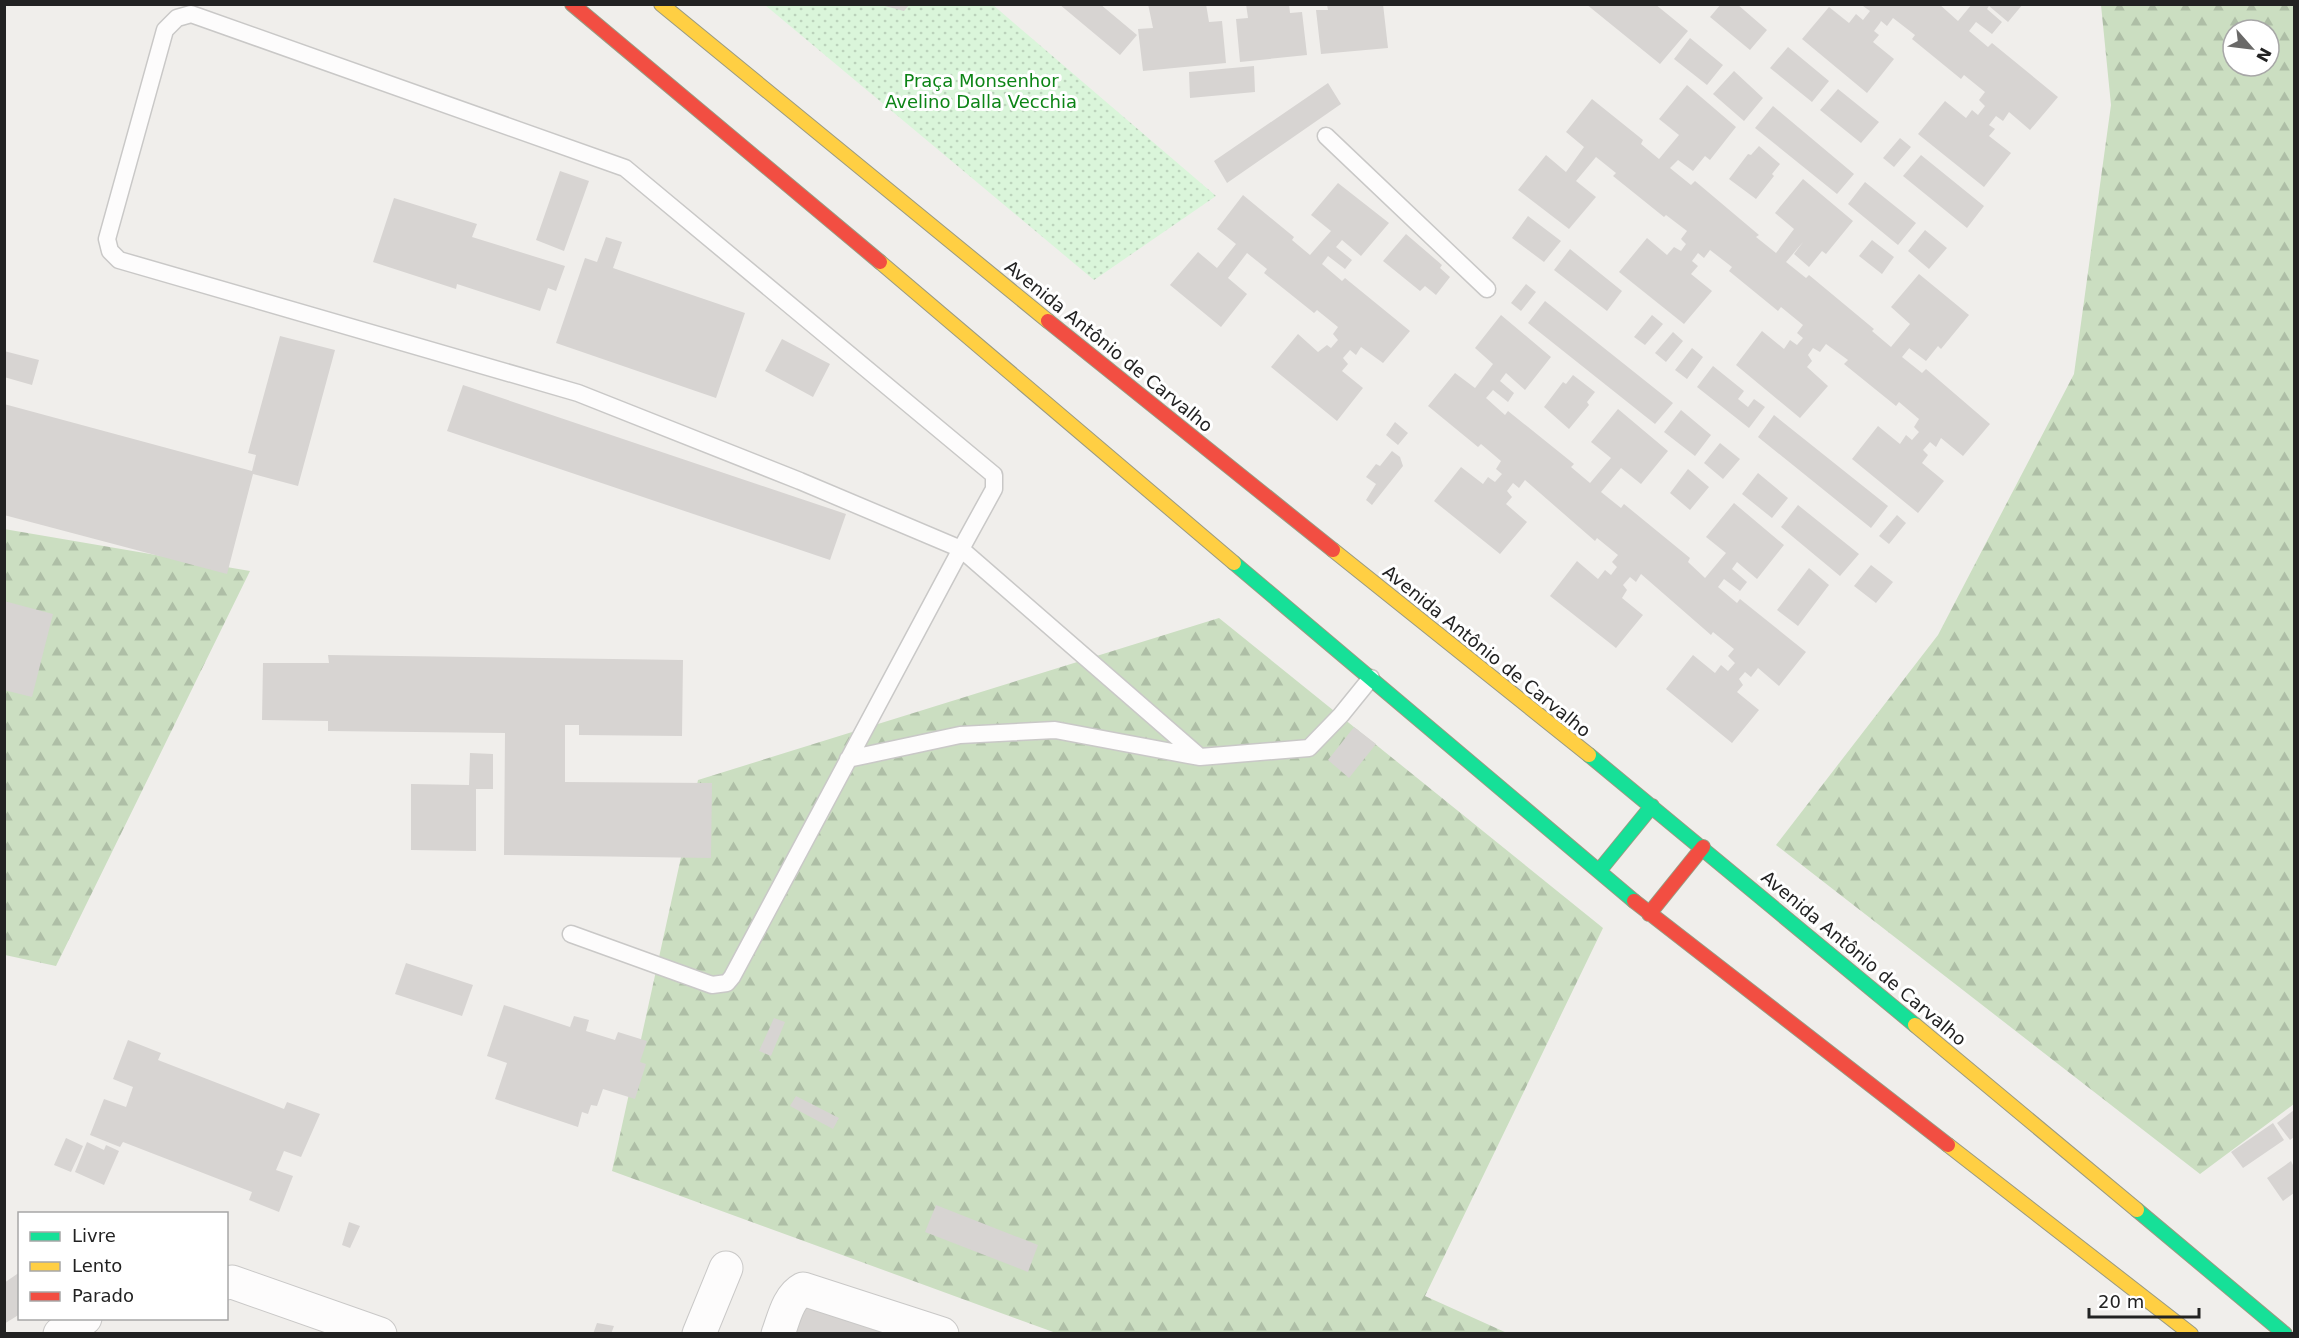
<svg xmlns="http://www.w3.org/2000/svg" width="2299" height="1338" viewBox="0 0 2299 1338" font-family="'DejaVu Sans',sans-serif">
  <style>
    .forest { fill: url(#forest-firs); fill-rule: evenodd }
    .park { fill: url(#park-dots) }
    .building { fill: #d7d4d2 }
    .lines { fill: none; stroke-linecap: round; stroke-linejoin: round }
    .lane-casing { stroke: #c9c8c7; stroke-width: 19 }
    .street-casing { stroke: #c9c8c7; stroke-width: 35 }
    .fast-casing { stroke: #999a82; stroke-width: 16 }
    .slow-casing { stroke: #999a82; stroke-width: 16 }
    .jam-casing { stroke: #999a82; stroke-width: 16 }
    .lane { stroke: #fdfcfc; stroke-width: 16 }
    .street { stroke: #fdfcfc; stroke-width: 33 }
    .fast { stroke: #16e098; stroke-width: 14 }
    .slow { stroke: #ffcf43; stroke-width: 14 }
    .jam { stroke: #f24e42; stroke-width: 14 }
    .labels { text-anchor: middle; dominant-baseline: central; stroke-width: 6; stroke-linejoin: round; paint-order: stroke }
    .park-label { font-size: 18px; fill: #0c8416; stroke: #fff }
    .street-label { font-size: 18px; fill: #222; stroke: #fff }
  </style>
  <defs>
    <pattern id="forest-firs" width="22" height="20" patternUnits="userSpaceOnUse" patternTransform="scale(1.5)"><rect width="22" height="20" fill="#cbdec1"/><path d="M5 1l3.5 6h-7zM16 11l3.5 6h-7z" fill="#aebea6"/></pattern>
    <pattern id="park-dots" width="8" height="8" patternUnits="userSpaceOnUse" patternTransform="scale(1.5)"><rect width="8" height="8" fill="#daf5da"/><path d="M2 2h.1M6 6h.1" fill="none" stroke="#bbd2bb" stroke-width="1.8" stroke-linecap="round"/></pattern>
  </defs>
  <rect width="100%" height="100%" fill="#f0eeeb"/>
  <path class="forest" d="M 2101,5 L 2294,5 L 2294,1104 L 2200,1174 L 1776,845 L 1938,635 L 2074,374 L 2111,105 ZM 2233,30 L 2269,30 L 2269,66 L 2233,66 Z
    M 4,529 L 250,571 L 56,966 L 5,955 Z
    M 1219,618 L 1603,928 L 1425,1296 L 1507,1333 L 1056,1333 L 612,1171 L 698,780 Z"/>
  <path class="park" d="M 765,5 L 993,5 L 1216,196 L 1094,280 Z"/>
  <path class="building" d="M 877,4 L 910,4 L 904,11 Z
    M 1059,4 L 1100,4 L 1137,35 L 1120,55 Z
    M 1148,4 L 1206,4 L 1209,22 L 1222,21 L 1226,63 L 1143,71 L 1138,29 L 1153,28 Z
    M 1246,4 L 1289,4 L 1290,13 L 1302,12 L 1307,55 L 1240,62 L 1236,19 L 1248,18 Z
    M 1383,4 L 1388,48 L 1321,54 L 1316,10 L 1328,10 L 1327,5 Z
    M 1586,4 L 1655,4 L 1688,31 L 1660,64 Z
    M 1721,4 L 1737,4 L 1767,30 L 1750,50 L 1710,17 Z
    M 1865,4 L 1939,4 L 1958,21 L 1972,4 L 2023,4 L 2008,22 L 1989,6 L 1987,9 L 2002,22 L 1992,34 L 1976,22 L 1969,31 L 1988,47 L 1992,43 L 2058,97 L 2030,130 L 2009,112 L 2003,121 L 1996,116 L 1989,125 L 1995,129 L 1989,136 L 2011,153 L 1984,187 L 1918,134 L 1945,101 L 1966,118 L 1972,110 L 1978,115 L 1985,106 L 1979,100 L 1985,92 L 1964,75 L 1961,79 L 1912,39 L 1915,35 L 1893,18 L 1887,26 L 1881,21 L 1880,23 L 1874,31 L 1879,35 L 1873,42 L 1894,59 L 1867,93 L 1802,39 L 1829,7 L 1849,23 L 1856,14 L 1863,20 L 1870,11 L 1863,6 Z
    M 1690,38 L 1723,65 L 1707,85 L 1674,59 Z
    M 1788,47 L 1829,81 L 1812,102 L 1770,68 Z
    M 1254,66 L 1255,92 L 1190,98 L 1189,72 Z
    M 1734,71 L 1763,98 L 1744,121 L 1713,94 Z
    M 1328,83 L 1341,104 L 1227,183 L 1214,161 Z
    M 1687,85 L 1736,127 L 1710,160 L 1705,156 L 1693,171 L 1678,160 L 1670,168 L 1691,185 L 1695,181 L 1759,235 L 1756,237 L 1776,253 L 1794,229 L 1775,213 L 1803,179 L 1853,221 L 1826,254 L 1822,251 L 1809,267 L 1794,254 L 1803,242 L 1786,262 L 1806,278 L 1809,275 L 1874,329 L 1872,331 L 1891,347 L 1910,324 L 1891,307 L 1919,274 L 1969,315 L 1941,349 L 1938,346 L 1926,361 L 1909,348 L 1920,335 L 1902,357 L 1922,373 L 1926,369 L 1990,424 L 1963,456 L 1941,438 L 1936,447 L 1930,442 L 1923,450 L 1928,455 L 1922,463 L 1944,481 L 1918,513 L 1852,459 L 1878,426 L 1900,444 L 1906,435 L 1912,440 L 1919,432 L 1914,427 L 1919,419 L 1899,402 L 1896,406 L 1844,364 L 1848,360 L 1826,344 L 1820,352 L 1813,348 L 1808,355 L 1812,361 L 1807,367 L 1828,386 L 1800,418 L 1736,365 L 1762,331 L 1784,349 L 1790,340 L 1797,345 L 1803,338 L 1797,333 L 1803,325 L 1781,307 L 1778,311 L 1729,271 L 1732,267 L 1710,250 L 1704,258 L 1698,253 L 1692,261 L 1698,266 L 1691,274 L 1712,291 L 1684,324 L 1619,272 L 1647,238 L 1667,255 L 1674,247 L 1681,251 L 1686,244 L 1681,239 L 1687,231 L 1666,215 L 1664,217 L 1613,176 L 1616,173 L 1596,157 L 1576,181 L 1596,197 L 1569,229 L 1518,190 L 1546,155 L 1566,172 L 1584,147 L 1566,132 L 1592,99 L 1643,140 L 1641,144 L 1659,159 L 1679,135 L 1659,119 Z
    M 1838,89 L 1879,122 L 1861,143 L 1820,110 Z
    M 1773,106 L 1854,174 L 1837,194 L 1755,128 Z
    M 1900,138 L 1911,147 L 1894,167 L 1883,158 Z
    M 1759,146 L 1780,164 L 1772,174 L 1774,176 L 1756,199 L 1729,179 L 1748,154 L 1751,155 Z
    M 1921,155 L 1984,206 L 1967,228 L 1903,176 Z
    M 560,171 L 589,181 L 564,251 L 536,240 Z
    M 1865,182 L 1916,223 L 1898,245 L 1848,204 Z
    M 1338,183 L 1389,223 L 1361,256 L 1342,240 L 1336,247 L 1352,260 L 1345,269 L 1328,256 L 1322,264 L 1342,281 L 1345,278 L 1410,331 L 1383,363 L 1361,347 L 1356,355 L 1350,350 L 1343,358 L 1348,364 L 1342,371 L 1363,388 L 1337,421 L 1271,367 L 1298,334 L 1318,352 L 1327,345 L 1331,348 L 1338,340 L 1333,334 L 1338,327 L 1317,310 L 1314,313 L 1264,273 L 1267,269 L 1247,253 L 1228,278 L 1247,294 L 1221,327 L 1170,285 L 1198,252 L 1217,268 L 1236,244 L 1217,229 L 1243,195 L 1294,237 L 1292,240 L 1310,255 L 1331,231 L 1311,215 Z
    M 394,198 L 477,224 L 472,237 L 565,266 L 556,291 L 548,288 L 540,311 L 457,284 L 456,289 L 373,262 Z
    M 1528,216 L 1561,241 L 1544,262 L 1512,238 Z
    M 1925,230 L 1947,248 L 1929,269 L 1908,251 Z
    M 1406,234 L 1442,265 L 1440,268 L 1450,277 L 1436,295 L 1425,286 L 1420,291 L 1383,261 Z
    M 606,237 L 622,242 L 613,268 L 745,313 L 716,398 L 556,343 L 585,258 L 597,262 Z
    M 1872,240 L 1894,257 L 1882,274 L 1859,256 Z
    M 1570,249 L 1622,291 L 1607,311 L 1554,270 Z
    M 1526,284 L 1536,292 L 1521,311 L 1511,303 Z
    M 1545,301 L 1673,403 L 1655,424 L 1528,323 Z
    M 1501,315 L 1551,357 L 1525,390 L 1506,373 L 1500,381 L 1514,393 L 1508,402 L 1493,390 L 1486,398 L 1505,415 L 1508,411 L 1574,464 L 1571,467 L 1590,483 L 1611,458 L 1591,442 L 1618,409 L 1668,451 L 1641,484 L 1621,468 L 1601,492 L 1621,508 L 1624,504 L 1690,558 L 1688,562 L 1705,578 L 1726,553 L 1706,537 L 1734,503 L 1784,545 L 1757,579 L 1737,562 L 1732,569 L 1747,582 L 1740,591 L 1724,579 L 1718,587 L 1737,603 L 1740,599 L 1806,652 L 1779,686 L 1758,668 L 1751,677 L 1745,672 L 1739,679 L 1743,685 L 1737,692 L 1759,710 L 1732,743 L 1666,689 L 1693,655 L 1715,673 L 1721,665 L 1728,671 L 1735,663 L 1728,656 L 1734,649 L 1713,632 L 1711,635 L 1641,574 L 1636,582 L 1630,577 L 1623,585 L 1627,590 L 1622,598 L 1643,615 L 1616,648 L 1550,596 L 1577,561 L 1598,579 L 1605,570 L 1611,575 L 1617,567 L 1612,562 L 1618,555 L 1597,538 L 1595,541 L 1525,480 L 1519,488 L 1513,483 L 1507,491 L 1512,497 L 1506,504 L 1527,522 L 1500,554 L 1434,501 L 1461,467 L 1483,484 L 1488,477 L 1495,482 L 1502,474 L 1496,469 L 1501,461 L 1481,444 L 1478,447 L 1428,406 L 1455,373 L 1475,388 L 1493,364 L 1475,348 Z
    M 1652,315 L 1663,324 L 1645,345 L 1634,337 Z
    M 1673,332 L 1683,341 L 1666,362 L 1655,353 Z
    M 280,336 L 335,350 L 298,486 L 253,474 L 227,574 L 4,515 L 4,404 L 252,471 L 256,455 L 248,453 Z
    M 782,339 L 830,364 L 813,397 L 765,371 Z
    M 1692,348 L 1703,357 L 1687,379 L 1675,370 Z
    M 4,351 L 39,360 L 32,385 L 4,377 Z
    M 1713,366 L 1744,391 L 1738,399 L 1748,407 L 1754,399 L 1765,407 L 1749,428 L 1697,387 Z
    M 1573,375 L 1595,392 L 1587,402 L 1589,405 L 1569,429 L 1544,407 L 1563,382 L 1566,384 Z
    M 463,385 L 846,514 L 830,560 L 447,431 Z
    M 1681,410 L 1711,435 L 1695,456 L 1664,432 Z
    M 1774,415 L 1888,506 L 1871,528 L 1758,437 Z
    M 1395,422 L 1408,433 L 1398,445 L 1386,435 Z
    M 1720,443 L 1740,459 L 1723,479 L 1704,463 Z
    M 1392,451 L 1400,457 L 1403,466 L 1372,505 L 1366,500 L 1376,484 L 1366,477 L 1376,464 L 1380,466 Z
    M 1688,469 L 1709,487 L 1690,510 L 1670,493 Z
    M 1758,473 L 1788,498 L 1772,518 L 1742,494 Z
    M 1798,505 L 1859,554 L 1840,576 L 1781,527 Z
    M 1897,515 L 1906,523 L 1889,544 L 1879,536 Z
    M 1871,565 L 1893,582 L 1876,603 L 1854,586 Z
    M 1809,568 L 1829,585 L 1798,626 L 1777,610 Z
    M 4,601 L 53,614 L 32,697 L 4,690 Z
    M 328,655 L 683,660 L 682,736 L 579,735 L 579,725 L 565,725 L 565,782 L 712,783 L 711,858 L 504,855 L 505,733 L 328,731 L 328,721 L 262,720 L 263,663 L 329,663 Z
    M 1354,727 L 1376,744 L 1349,778 L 1328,760 Z
    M 470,753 L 493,754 L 493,789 L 476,789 L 476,851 L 411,850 L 411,784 L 469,785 Z
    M 406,963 L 473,985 L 462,1016 L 395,994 Z
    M 504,1005 L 570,1027 L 574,1016 L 589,1020 L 586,1031 L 615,1040 L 618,1032 L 647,1041 L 640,1062 L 646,1064 L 635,1099 L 603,1089 L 597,1106 L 591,1105 L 588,1114 L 582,1112 L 578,1127 L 495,1099 L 507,1063 L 487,1056 Z
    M 774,1018 L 785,1022 L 771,1056 L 759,1051 Z
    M 128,1040 L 161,1053 L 158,1060 L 284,1109 L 287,1102 L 320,1114 L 301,1157 L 284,1151 L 276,1170 L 293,1176 L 279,1212 L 249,1200 L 252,1192 L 123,1142 L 120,1147 L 90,1135 L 104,1099 L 126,1107 L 133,1087 L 113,1079 Z
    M 796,1096 L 839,1118 L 833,1129 L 790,1106 Z
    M 2294,1110 L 2294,1137 L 2290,1140 L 2277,1123 Z
    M 2273,1123 L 2284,1140 L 2243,1168 L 2231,1152 Z
    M 66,1138 L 83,1146 L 71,1172 L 54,1165 Z
    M 87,1142 L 104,1150 L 106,1145 L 119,1151 L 104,1185 L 75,1172 Z
    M 2291,1161 L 2294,1167 L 2294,1193 L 2283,1201 L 2267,1178 Z
    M 936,1205 L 1038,1245 L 1028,1272 L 925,1232 Z
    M 349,1222 L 360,1226 L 350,1248 L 342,1245 Z
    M 20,1272 L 20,1314 L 4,1324 L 4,1283 Z
    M 807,1297 L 898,1334 L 799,1334 L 793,1331 Z
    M 597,1323 L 614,1326 L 611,1334 L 593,1334 Z"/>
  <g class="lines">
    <g class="lane-casing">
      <path id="lane" d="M 1326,136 L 1487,289
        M 848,759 L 960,735 L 1055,730 L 1199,757
        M 571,934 L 712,985 L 727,983 L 732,977 L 961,549 L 994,489 L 994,475 L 625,168 L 191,14 L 177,18 L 165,30 L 107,239 L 110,251 L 119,260 L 578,393 L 800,481 L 961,549 L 1200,757 L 1309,748 L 1341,715 L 1371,678"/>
    </g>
    <g class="street-casing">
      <path id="street" d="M 226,1283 L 232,1282 L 380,1334
        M 60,1334 L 85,1318
        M 699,1334 L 726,1268
        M 778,1334 C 784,1318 788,1297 803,1289 L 942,1334"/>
    </g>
    <g class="fast-casing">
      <path id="fast" d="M 1234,563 L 1634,901
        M 1589,755 L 1915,1025
        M 1599,871 L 1652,806
        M 2137,1210 L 2285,1334"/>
    </g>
    <g class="slow-casing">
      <path id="slow" d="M 661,4 L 1048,321
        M 880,262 L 1234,563
        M 1333,550 L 1589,755
        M 1915,1025 L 2137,1210
        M 1948,1145 L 2191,1334"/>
    </g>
    <g class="jam-casing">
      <path id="jam" d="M 572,4 L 880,262
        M 1048,321 L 1333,550
        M 1634,901 L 1948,1145
        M 1649,914 L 1703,847"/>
    </g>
    <use href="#lane" class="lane"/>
    <use href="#street" class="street"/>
    <use href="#fast" class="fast"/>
    <use href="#slow" class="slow"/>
    <use href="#jam" class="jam"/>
  </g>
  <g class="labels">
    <g class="park-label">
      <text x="981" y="80">Praça Monsenhor<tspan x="981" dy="21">Avelino Dalla Vecchia</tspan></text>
    </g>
    <g class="street-label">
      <text transform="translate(1109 346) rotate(39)">Avenida Antônio de Carvalho</text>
      <text transform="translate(1487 651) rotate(39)">Avenida Antônio de Carvalho</text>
      <text transform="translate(1864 958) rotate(40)">Avenida Antônio de Carvalho</text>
    </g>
  </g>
  <rect width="2299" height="1338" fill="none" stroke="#222222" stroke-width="12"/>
  <rect x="18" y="1212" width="210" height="108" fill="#ffffff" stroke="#a7a7a7" stroke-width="1.5"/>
  <rect x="30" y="1232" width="30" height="9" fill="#16e098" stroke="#a7a7a7" stroke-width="1.5"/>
  <text x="72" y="1242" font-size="18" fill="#222222">Livre</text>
  <rect x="30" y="1262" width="30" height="9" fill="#ffcf43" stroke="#a7a7a7" stroke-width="1.5"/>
  <text x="72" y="1272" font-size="18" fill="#222222">Lento</text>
  <rect x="30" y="1292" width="30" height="9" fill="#f24e42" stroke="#a7a7a7" stroke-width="1.5"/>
  <text x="72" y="1302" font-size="18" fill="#222222">Parado</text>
  <g transform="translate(2251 48) rotate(118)"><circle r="28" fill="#ffffff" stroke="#a7a7a7" stroke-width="1.5"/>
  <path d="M0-4.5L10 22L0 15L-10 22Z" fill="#6a6968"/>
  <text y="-9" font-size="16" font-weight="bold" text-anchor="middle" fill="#222222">N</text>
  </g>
  <path d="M2089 1308v9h110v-9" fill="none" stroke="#222222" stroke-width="3"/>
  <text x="2098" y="1308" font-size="18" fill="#222222" stroke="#ffffff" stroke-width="4.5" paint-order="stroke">20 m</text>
</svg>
